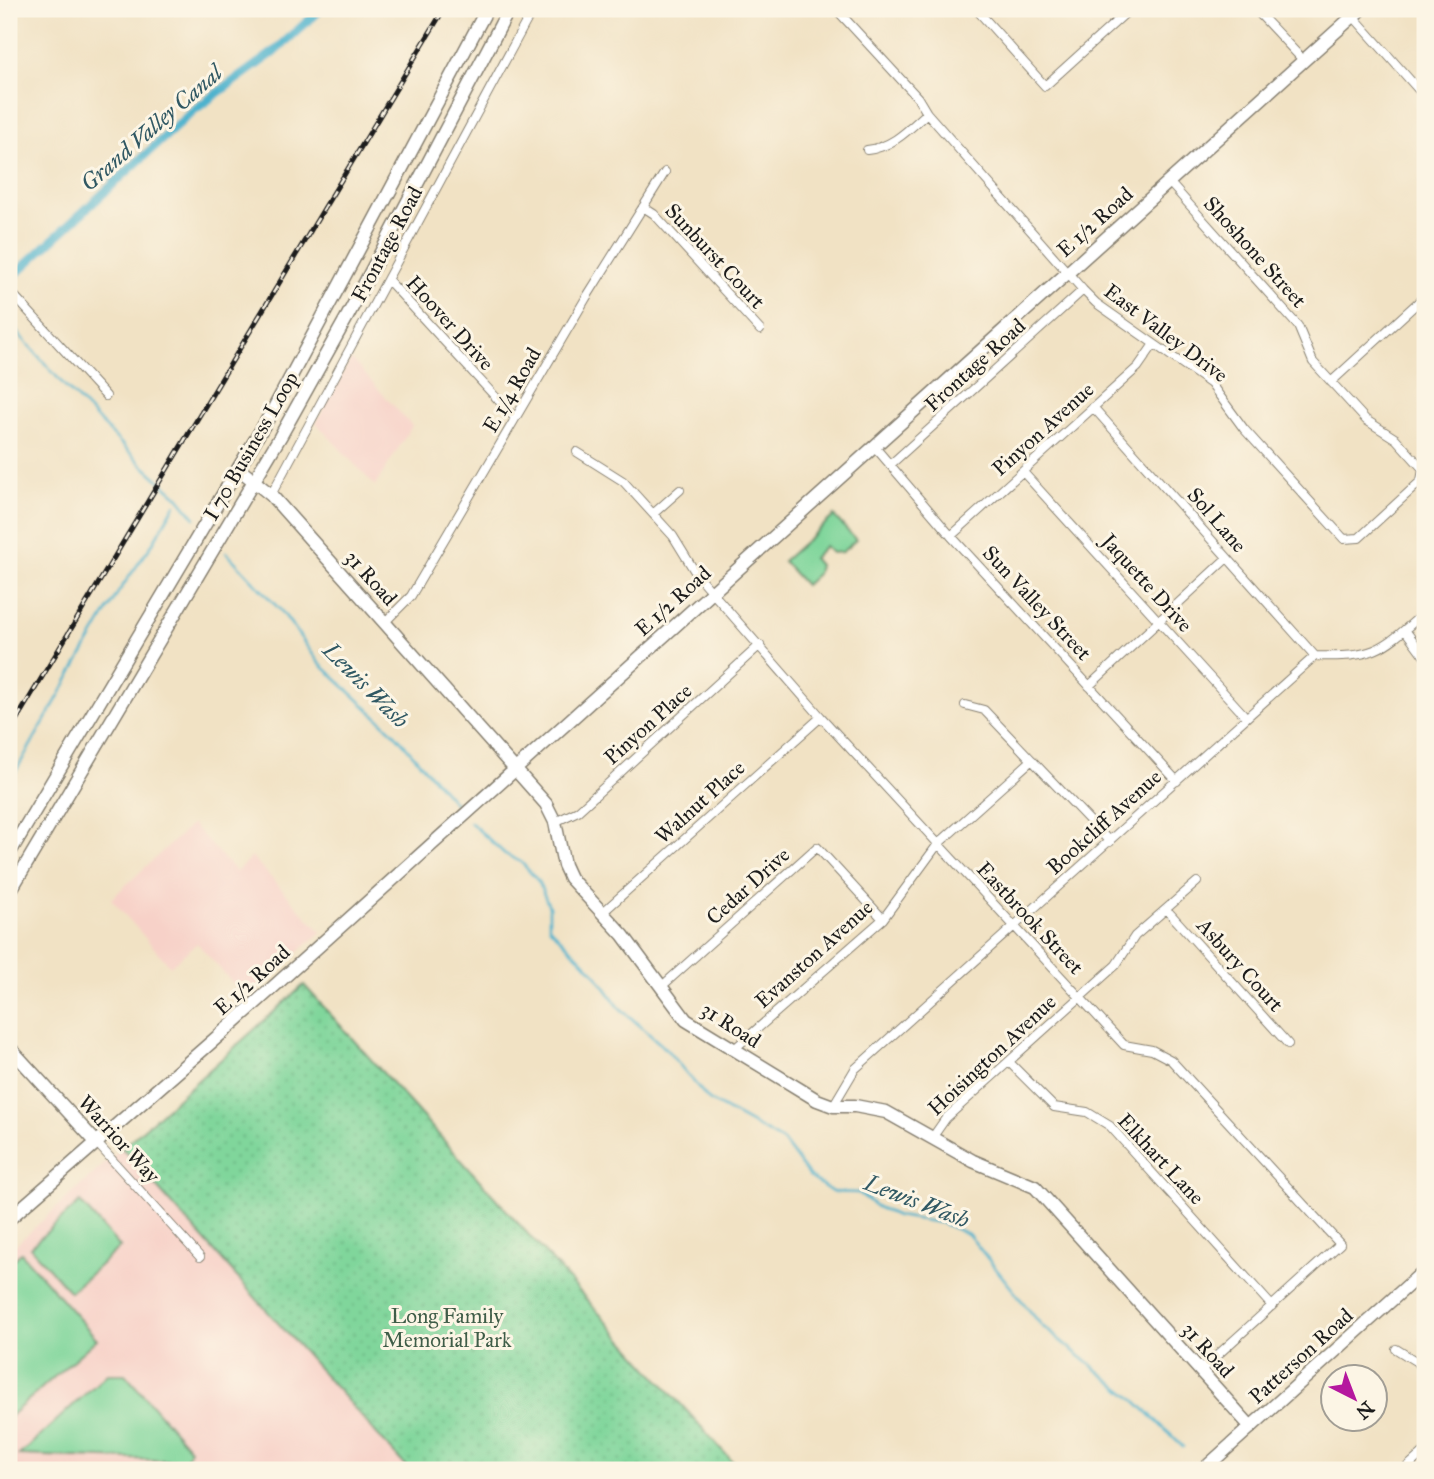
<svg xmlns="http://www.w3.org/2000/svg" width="1434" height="1479" viewBox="0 0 1434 1479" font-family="'IM FELL Great Primer',serif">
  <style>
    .built { fill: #f7d1c8 }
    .grass { fill: #80d69b; stroke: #4e795c; stroke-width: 2 }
    .park { fill: url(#park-dots); stroke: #4e795c; stroke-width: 2 }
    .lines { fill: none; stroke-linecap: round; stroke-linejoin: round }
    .stream { stroke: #4eb2cd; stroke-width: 2.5 }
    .canal { stroke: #4eb2cd; stroke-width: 9 }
    .street-casing { stroke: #867f70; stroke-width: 10 }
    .secondary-casing { stroke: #867f70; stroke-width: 15 }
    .primary-casing { stroke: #867f70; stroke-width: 15 }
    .street { stroke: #fff; stroke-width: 8 }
    .secondary { stroke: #fff; stroke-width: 12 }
    .primary { stroke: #fff; stroke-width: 12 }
    .rail-casing { stroke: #1c1c1c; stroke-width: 5 }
    .rail { stroke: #fcf5e5; stroke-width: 2.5; stroke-dasharray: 8; stroke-linecap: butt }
    .labels { text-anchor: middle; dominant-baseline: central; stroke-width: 6; stroke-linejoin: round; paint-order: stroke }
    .street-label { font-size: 21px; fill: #1c1c1c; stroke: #fcf5e5 }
    .park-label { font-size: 21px; fill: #3f5d48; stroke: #fcf5e5 }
    .water-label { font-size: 23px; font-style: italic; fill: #305863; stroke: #fcf5e5 }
  </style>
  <defs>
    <pattern id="park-dots" width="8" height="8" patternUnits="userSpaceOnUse" patternTransform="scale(1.75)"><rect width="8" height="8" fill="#80d69b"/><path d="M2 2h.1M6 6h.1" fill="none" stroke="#6eb785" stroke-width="1.8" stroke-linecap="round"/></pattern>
  </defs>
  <rect width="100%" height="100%" fill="#fcf5e5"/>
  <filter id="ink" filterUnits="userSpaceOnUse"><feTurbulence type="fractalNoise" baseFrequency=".0143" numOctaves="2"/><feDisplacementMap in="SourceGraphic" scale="14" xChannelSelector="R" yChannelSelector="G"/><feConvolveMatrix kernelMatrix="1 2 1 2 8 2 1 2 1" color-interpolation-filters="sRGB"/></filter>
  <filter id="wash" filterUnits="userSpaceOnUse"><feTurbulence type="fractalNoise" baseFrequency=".00686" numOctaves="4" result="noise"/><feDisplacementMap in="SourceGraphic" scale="28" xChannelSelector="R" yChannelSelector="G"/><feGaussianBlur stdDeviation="1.57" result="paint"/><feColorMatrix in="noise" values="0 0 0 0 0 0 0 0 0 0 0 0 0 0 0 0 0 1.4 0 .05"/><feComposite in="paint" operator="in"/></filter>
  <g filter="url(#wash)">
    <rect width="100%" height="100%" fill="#f1e2c4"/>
    <path class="built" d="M 351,359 L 412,426 L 375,486 L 316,423 Z
      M 192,824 L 236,872 L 252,857 L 321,932 L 246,998 L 197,943 L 170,966 L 111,899 Z
      M 122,1148 L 409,1470 L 9,1470 L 9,1251 Z"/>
    <path class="grass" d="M 834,516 L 856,540 L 842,552 L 832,553 L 825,546 L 813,558 L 819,565 L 817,574 L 805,585 L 783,561 Z
      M 80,1202 L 120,1247 L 70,1292 L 30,1247 Z
      M 21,1253 L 97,1339 L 9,1417 L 9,1264 Z
      M 107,1374 L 125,1374 L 190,1449 L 186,1461 L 19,1455 Z"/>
    <path class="park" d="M 304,985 L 740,1470 L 409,1470 L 122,1148 Z"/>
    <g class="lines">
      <path class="stream" d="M 9,323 L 64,385 L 140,463 L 178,497 L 195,518
        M 226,552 L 283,613 L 319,663 L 396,735 L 458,807
        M 9,783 L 119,591 L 151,546 L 175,505
        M 470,822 L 505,854 L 521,862 L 538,881 L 549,906 L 549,927 L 594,972 L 619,1007 L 666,1049 L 709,1100 L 783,1141 L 810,1177 L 832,1192 L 859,1193 L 877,1207 L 897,1216 L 941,1223 L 968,1234 L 1042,1326 L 1136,1401 L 1183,1447"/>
      <path class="canal" d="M 9,280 L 194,110 L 274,52 L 321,9"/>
    </g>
  </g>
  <g filter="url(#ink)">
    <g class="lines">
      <g class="street-casing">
        <path id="street" d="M 836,9 L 918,98 L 927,113 L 1083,290 L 1096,303 L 1211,384 L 1244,429 L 1344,539 L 1359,538 L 1421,481 L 1423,469 L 1396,439 L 1366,420 L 1313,362 L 1298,326 L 1169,182
          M 976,9 L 1045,86 L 1130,9
          M 1111,9 L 1119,18
          M 1255,9 L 1304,61
          M 1353,16 L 1425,97
          M 867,150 C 893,147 908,130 927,113
          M 643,207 L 654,214 L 760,330
          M 388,280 L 515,418
          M 9,290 L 106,396
          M 1331,382 L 1425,296
          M 1093,407 L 1315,656
          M 874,446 L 951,536 L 1177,781
          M 577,452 L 623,481 L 673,536 L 697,575 L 821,717 L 1124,1045 L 1152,1050 L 1171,1060 L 1340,1244 L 1201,1370
          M 890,465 L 1083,290
          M 1023,472 L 1246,717
          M 271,495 L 533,9
          M 653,514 L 680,490
          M 951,536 L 1138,367 L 1154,344
          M 385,622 L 411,596 L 586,298 L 665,172
          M 1405,630 L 1425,657
          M 1089,686 L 1227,558
          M 965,705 L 984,710 L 1110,842
          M 555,822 L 578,811 L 760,645
          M 1166,909 L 1288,1044
          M 602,913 L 821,717
          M 661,987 L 817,847 L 883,919
          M 733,1050 L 883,919 L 938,844 L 1032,760
          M 1009,1062 L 1054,1107 L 1087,1112 L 1110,1126 L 1272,1306
          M 833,1106 L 855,1069 L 1315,656 C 1375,658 1381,651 1425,612
          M 932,1138 L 946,1118 L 1116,965 L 1135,936 L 1197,882
          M 95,1141 L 200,1257
          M 1396,1349 L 1417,1362 L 1425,1376
          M 1407,1467 L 1425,1451"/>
      </g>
      <g class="secondary-casing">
        <path id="secondary" d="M 239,469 L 271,495 L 546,804 L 555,822 L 564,865 L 570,878 L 623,935 L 686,1020 L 817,1100 L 833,1106 L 855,1106 L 886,1112 L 973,1161 L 1035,1187 L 1251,1427
          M 9,1047 L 95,1141
          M 9,1219 L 231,1025 L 1361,9"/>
      </g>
      <g class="primary-casing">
        <path id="primary" d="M 9,854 L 273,410 L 487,9
          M 9,893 L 280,437 L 347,317 L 509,9
          M 1203,1470 L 1425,1270"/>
      </g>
      <use href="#street" class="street"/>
      <use href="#secondary" class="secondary"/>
      <use href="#primary" class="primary"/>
      <g class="rail-casing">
        <path id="rail" d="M 9,732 L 444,9"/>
      </g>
      <use href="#rail" class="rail"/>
    </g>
  </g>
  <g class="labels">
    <g class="street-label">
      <text transform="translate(1095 222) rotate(-42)">E 1/2 Road</text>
      <text transform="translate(387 244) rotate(-62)">Frontage Road</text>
      <text transform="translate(1255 252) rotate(48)">Shoshone Street</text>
      <text transform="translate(715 256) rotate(47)">Sunburst Court</text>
      <text transform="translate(450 323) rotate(48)">Hoover Drive</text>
      <text transform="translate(1166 333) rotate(37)">East Valley Drive</text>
      <text transform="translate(975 365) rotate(-42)">Frontage Road</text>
      <text transform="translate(512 390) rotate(-60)">E 1/4 Road</text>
      <text transform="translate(1043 429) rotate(-42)">Pinyon Avenue</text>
      <text transform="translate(251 446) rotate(-60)">I 70 Business Loop</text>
      <text transform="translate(1217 520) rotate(49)">Sol Lane</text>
      <text transform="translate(371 578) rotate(48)">31 Road</text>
      <text transform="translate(1147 583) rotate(48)">Jaquette Drive</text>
      <text transform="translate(673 601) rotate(-42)">E 1/2 Road</text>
      <text transform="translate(1037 603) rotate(47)">Sun Valley Street</text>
      <text transform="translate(648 724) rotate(-42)">Pinyon Place</text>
      <text transform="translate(700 802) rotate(-42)">Walnut Place</text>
      <text transform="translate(1104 822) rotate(-42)">Bookcliff Avenue</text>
      <text transform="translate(748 886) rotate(-42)">Cedar Drive</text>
      <text transform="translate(1030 918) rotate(47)">Eastbrook Street</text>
      <text transform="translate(814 954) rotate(-42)">Evanston Avenue</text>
      <text transform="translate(1240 965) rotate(48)">Asbury Court</text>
      <text transform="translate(252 980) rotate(-42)">E 1/2 Road</text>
      <text transform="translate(731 1025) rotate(33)">31 Road</text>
      <text transform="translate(992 1055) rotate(-43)">Hoisington Avenue</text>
      <text transform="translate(119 1139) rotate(48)">Warrior Way</text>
      <text transform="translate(1161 1159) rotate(47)">Elkhart Lane</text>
      <text transform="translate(1208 1350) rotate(48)">31 Road</text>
      <text transform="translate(1301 1356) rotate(-42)">Patterson Road</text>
    </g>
    <g class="park-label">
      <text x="447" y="1316">Long Family<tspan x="447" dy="24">Memorial Park</tspan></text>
    </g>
    <g class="water-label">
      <text transform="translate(151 128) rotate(-41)">Grand Valley Canal</text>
      <text transform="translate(366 685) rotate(45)">Lewis Wash</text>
      <text transform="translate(917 1201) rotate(21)">Lewis Wash</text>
    </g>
  </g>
  <rect width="1434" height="1479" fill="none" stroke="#fcf5e5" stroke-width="35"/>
  <g transform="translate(1354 1398) rotate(138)"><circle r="33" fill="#fcf5e5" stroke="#a29e95" stroke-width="2"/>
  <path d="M0-5L12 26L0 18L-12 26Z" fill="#b5179e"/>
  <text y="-10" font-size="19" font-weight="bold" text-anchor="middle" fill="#1c1c1c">N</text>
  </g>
</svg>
